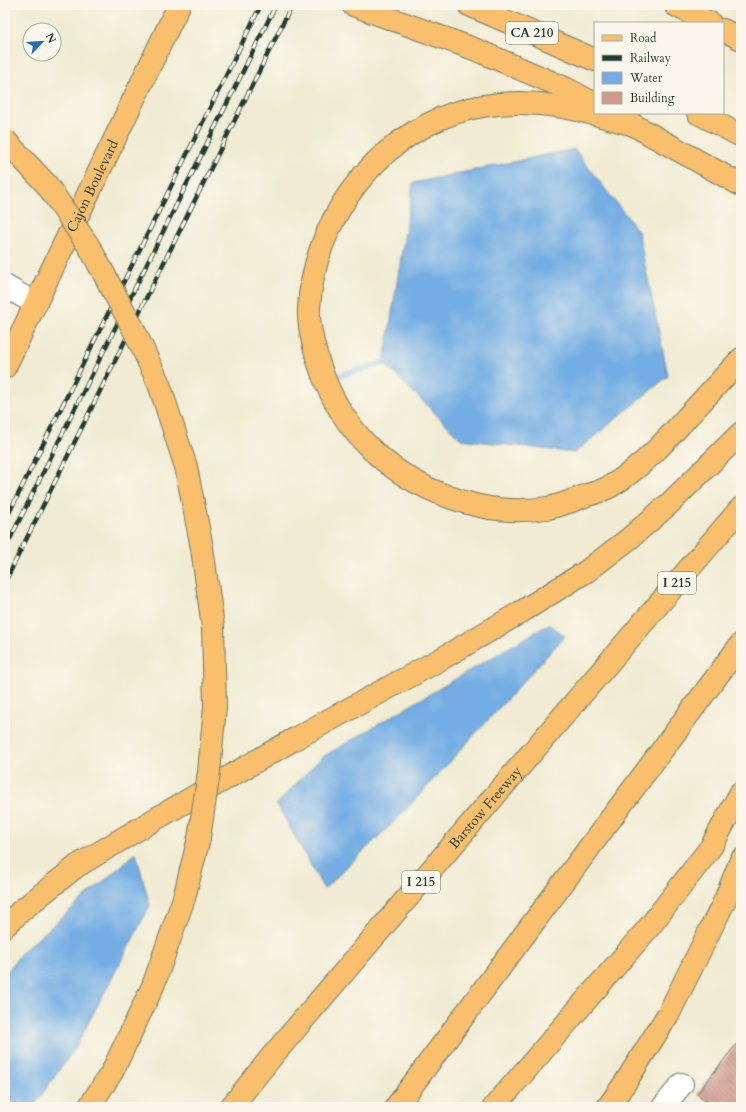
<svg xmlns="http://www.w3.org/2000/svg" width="746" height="1112" viewBox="0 0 746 1112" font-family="Cardo,serif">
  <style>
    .water { fill: #73ade3; stroke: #49758c }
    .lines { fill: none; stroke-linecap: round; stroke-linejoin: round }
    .stream { stroke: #73ade3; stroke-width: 6 }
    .building { fill: url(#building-back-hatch) }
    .minor-casing { stroke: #687a6b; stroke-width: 24 }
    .major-casing { stroke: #687a6b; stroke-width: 24 }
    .highway-casing { stroke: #687a6b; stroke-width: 24 }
    .minor { stroke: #fff; stroke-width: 22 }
    .major { stroke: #f9bf6c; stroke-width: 22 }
    .highway { stroke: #f9bf6c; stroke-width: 22 }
    .rail-casing { stroke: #1f3d34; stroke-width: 4.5 }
    .rail { stroke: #fbf7ec; stroke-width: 3; stroke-dasharray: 9; stroke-linecap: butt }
    .highway-bridge-casing { stroke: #687a6b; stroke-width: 24; stroke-linecap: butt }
    .highway-bridge { stroke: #f9bf6c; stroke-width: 22 }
    .labels { text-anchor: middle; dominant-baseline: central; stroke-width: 3; stroke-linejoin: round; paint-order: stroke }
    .shield { fill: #fbf7ec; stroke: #61756b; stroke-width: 1 }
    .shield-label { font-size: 13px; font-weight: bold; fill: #1f3d34 }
    .street-label { font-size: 14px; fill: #1f3d34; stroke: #fbf7ec }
  </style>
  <defs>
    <pattern id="building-back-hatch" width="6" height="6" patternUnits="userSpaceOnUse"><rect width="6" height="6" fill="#d1998e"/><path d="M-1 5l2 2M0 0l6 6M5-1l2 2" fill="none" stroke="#a97e75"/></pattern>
  </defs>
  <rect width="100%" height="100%" fill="#fbf7ec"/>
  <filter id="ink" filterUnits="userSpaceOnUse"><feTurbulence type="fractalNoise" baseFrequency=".025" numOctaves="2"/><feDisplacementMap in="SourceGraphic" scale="8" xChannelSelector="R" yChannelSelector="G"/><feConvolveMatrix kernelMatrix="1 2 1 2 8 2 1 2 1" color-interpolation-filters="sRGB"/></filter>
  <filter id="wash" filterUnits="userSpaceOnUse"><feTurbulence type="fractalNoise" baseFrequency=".012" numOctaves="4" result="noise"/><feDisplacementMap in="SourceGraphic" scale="16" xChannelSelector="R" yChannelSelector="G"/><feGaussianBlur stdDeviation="0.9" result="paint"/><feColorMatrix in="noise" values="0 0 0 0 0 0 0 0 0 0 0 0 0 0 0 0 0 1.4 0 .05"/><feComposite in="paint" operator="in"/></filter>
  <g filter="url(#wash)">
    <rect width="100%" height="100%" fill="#f0ebd2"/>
    <path class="water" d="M 574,149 L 638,231 L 668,376 L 574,453 L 461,439 L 384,363 L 413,183 Z
      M 549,624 L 565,636 L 399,817 L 324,889 L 277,804 L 321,758 Z
      M 136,853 L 150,906 L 75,1048 L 33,1107 L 5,1107 L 5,975 L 21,953 Z"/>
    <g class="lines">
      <path class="stream" d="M 337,376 L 384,363"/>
    </g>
    <g id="blocks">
      <path class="building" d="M 738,1042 L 741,1045 L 741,1107 L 714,1107 L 697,1094 Z"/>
    </g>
  </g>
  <g filter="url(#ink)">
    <use href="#blocks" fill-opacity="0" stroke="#687a6b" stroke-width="1"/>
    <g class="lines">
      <g class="minor-casing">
        <path id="minor" d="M 5,286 L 36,304
          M 663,1107 L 682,1084"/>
      </g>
      <g class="major-casing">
        <g id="major">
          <path id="s1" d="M 5,367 L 179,5"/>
        </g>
      </g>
      <g class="highway-casing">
        <g id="highway">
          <path d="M 353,5 L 474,49 L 565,88 L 595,104"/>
          <path d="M 469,5 L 595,60"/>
          <path d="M 675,5 L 710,23"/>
          <path d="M 723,30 L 741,39"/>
          <path d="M 698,113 L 741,136"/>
          <path d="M 619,117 L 741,185"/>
          <path d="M 632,124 C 607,118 581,109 556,106 C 532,102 507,102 483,106 C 444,112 406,133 378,160 C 338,199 312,252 309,308 C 308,326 314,348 319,364 C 342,435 394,481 464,502 C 490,510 520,512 547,508 C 560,506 574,500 587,495 C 595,493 604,490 611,486 C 641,468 665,442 688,416 C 706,397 723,378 741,359"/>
          <path d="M 202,548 L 213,627 L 215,707"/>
          <path d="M 5,926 L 22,910 L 77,866 L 152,821 L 298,737 L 441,659 L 521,612 L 587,571 L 630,538 L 670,503 L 741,433"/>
          <path d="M 89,1107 L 112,1072 L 153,986 L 184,898"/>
          <path id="s2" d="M 231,1107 L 273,1055 L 741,508"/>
          <path d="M 396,1107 L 741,644"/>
          <path d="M 494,1107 L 650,926 L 711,847 L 741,792"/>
          <path d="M 608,1107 L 625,1083 L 669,1013 L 725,900 L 741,860"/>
        </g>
      </g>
      <use href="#minor" class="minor"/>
      <use href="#major" class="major"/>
      <use href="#highway" class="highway"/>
      <g class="rail-casing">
        <path id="rail" d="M 5,521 L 261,5
          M 5,549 L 276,5
          M 5,582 L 292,5"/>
      </g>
      <use href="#rail" class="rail"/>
      <g class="highway-bridge-casing">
        <path id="highway-bridge" d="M 5,140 L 47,185 L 90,248 L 133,328 L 159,384 L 186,467 L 202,548
          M 184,898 L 199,838 L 209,772 L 215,707"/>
      </g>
      <use href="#highway-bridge" class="highway-bridge"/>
    </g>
  </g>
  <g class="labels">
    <g class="shield">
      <rect x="506" y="22" width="52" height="22" rx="3"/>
      <rect x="658" y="572" width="38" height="22" rx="3"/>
      <rect x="402" y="871" width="38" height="22" rx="3"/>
    </g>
    <g class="shield-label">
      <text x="532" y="33">CA 210</text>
      <text x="677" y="583">I 215</text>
      <text x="421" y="882">I 215</text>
    </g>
    <g class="street-label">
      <text stroke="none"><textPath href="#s1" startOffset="201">Cajon Boulevard</textPath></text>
      <text stroke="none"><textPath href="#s2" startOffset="393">Barstow Freeway</textPath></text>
    </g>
  </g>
  <rect width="746" height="1112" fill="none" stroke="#fbf7ec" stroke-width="20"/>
  <rect x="594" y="22" width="130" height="92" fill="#fbf7ec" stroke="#a3ada2"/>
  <rect x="602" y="35" width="20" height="6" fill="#f9bf6c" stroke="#a3ada2"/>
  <text x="630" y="42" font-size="12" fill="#1f3d34">Road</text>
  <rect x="602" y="55" width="20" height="6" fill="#1f3d34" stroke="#a3ada2"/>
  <text x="630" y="62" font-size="12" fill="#1f3d34">Railway</text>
  <rect x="602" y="72" width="20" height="12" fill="#73ade3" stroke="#a3ada2"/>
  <text x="630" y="82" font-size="12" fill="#1f3d34">Water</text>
  <rect x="602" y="92" width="20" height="12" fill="#d1998e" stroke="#a3ada2"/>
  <text x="630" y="102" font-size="12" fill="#1f3d34">Building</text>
  <g transform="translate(42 42) rotate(65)"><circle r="19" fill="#fbf7ec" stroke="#a3ada2"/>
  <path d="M0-3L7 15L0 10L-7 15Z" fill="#1f6fb2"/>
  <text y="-6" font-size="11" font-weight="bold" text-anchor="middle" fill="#1f3d34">N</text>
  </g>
</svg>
